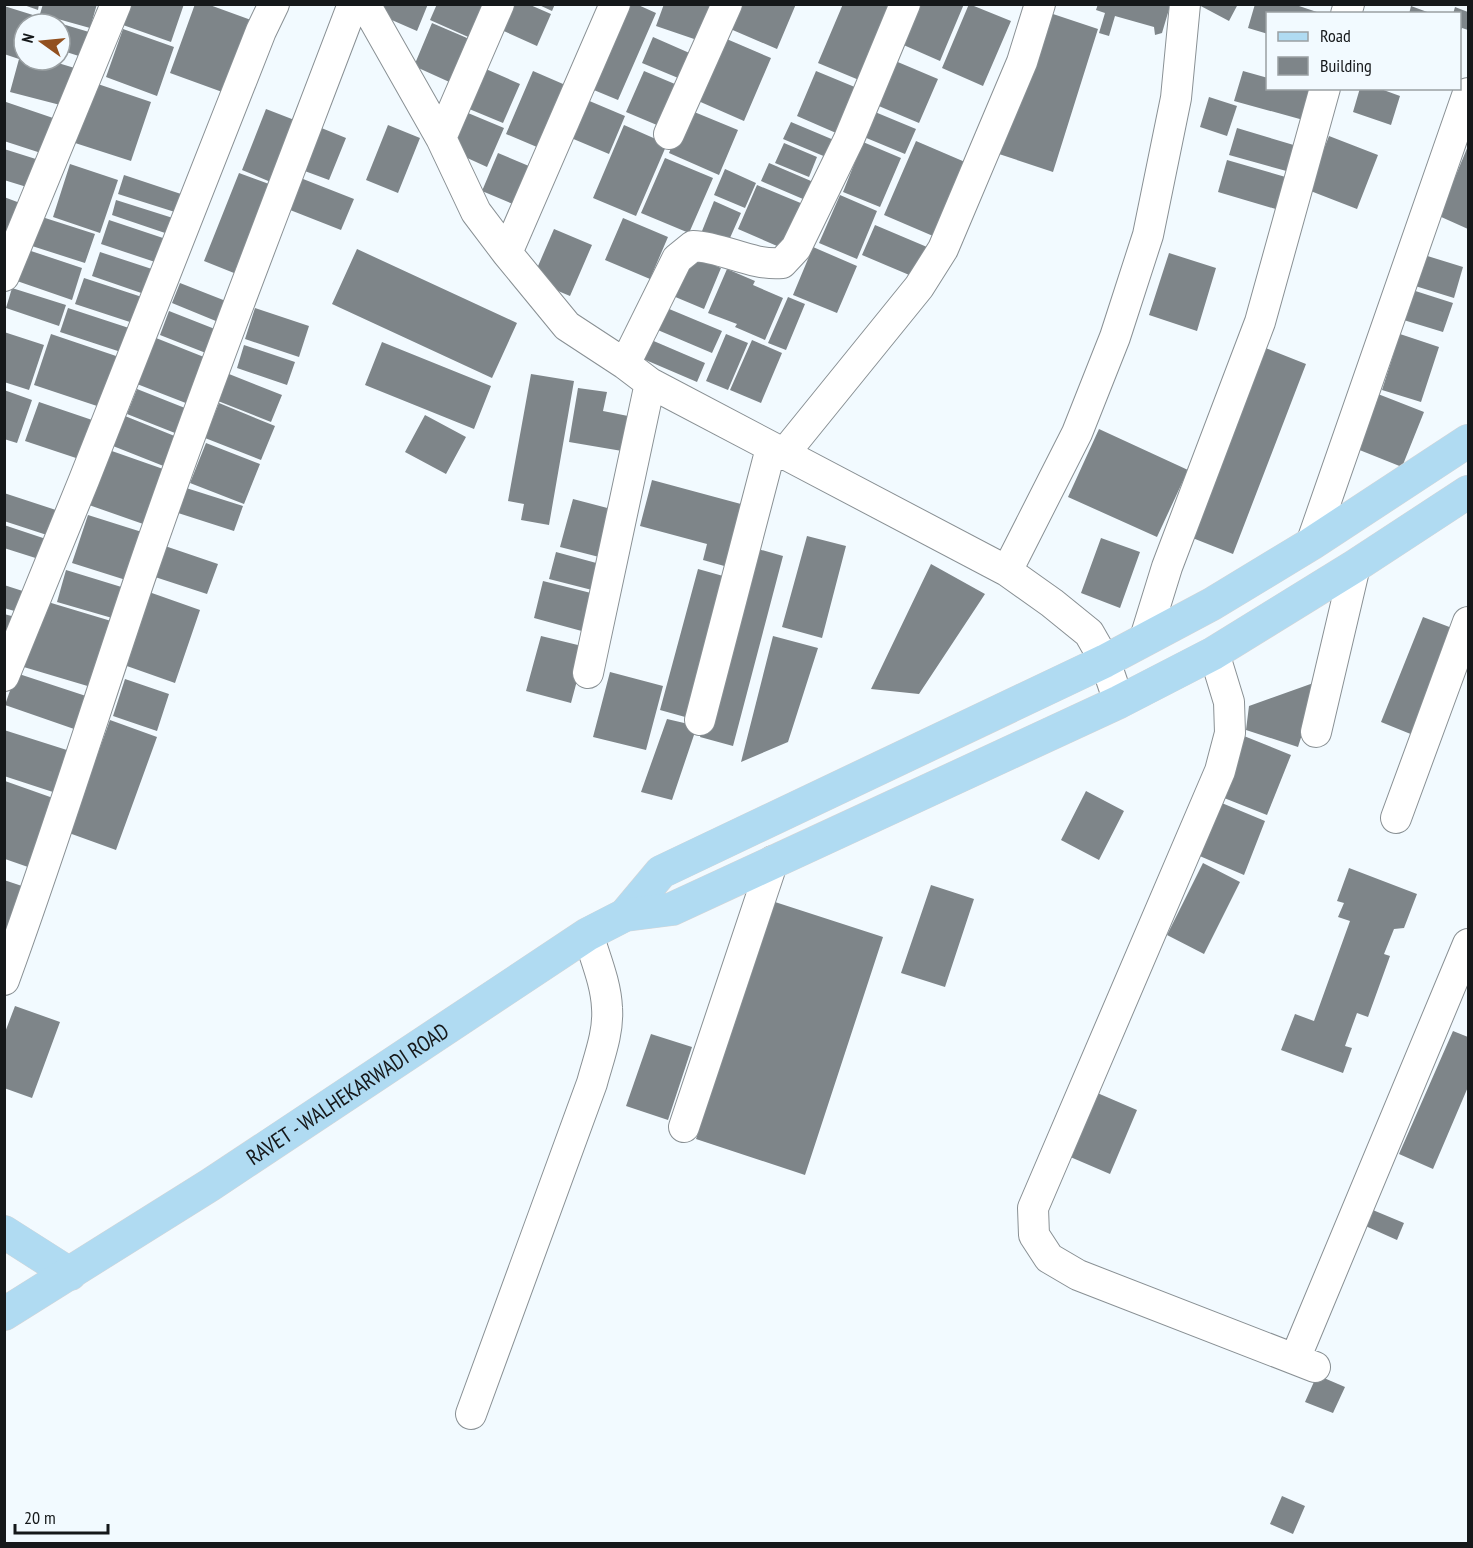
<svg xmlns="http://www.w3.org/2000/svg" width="1473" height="1548" viewBox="0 0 1473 1548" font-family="'PT Sans Narrow',sans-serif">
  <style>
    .building { fill: #7e8589 }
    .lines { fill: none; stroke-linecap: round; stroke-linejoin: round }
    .minor-casing { stroke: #899094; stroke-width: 32 }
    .major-casing { stroke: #d5d5d6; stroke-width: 34 }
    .minor { stroke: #fff; stroke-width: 30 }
    .major { stroke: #b0dbf2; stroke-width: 33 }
    .labels { text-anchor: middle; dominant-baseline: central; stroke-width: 4.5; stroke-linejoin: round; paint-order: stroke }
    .street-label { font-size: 22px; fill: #15181a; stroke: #f2faff }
  </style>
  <rect width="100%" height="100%" fill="#f2faff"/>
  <path class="building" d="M 21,4 L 39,4 L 38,10 Z
    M 43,4 L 97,4 L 90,28 L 40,14 Z
    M 131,4 L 184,4 L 171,42 L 123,25 Z
    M 195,4 L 207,4 L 251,20 L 225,93 L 170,73 Z
    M 382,4 L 428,4 L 417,31 L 378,14 Z
    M 437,4 L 490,4 L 475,40 L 430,20 Z
    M 507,4 L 528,4 L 551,14 L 537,46 L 497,28 Z
    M 537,4 L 555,4 L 552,11 Z
    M 625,4 L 636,4 L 656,13 L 618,100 L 589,88 Z
    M 664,4 L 713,4 L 700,41 L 656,26 Z
    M 738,4 L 796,4 L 777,49 L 728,28 Z
    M 843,4 L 883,4 L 890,8 L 859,80 L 818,63 Z
    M 916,4 L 964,4 L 940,61 L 899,43 Z
    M 969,4 L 1011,21 L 983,86 L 942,68 Z
    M 1098,4 L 1166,4 L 1170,6 L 1162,33 L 1155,35 L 1154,27 L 1115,16 L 1109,36 L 1099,33 L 1105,13 L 1096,10 Z
    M 1197,4 L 1238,4 L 1229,21 Z
    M 1255,4 L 1293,4 L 1320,13 L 1268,14 L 1268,34 L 1248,28 Z
    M 4,6 L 33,15 L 30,24 L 24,24 L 24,43 L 21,53 L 24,53 L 24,60 L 48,60 L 78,69 L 68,107 L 10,92 L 19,59 L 4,54 Z
    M 1411,6 L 1430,13 L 1430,14 L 1409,14 Z
    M 1455,7 L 1468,12 L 1468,30 L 1462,28 L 1460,32 L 1460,14 L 1453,14 Z
    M 1044,11 L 1098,29 L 1053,172 L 999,154 Z
    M 39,17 L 89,32 L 82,57 L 60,50 L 60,24 L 36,24 Z
    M 432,23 L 474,41 L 456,85 L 414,66 Z
    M 123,29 L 174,47 L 157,96 L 106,77 Z
    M 653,37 L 694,55 L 683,80 L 642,63 Z
    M 722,37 L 771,58 L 744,121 L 696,100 Z
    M 893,60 L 938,79 L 919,123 L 874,104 Z
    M 479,66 L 520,84 L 503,123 L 462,106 Z
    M 533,71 L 570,87 L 544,150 L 506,134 Z
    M 644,71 L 682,87 L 664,128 L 626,112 Z
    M 816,71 L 862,90 L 843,136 L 797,116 Z
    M 1243,71 L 1268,78 L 1268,88 L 1306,88 L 1315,91 L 1307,121 L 1234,101 Z
    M 92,82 L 151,102 L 131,161 L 72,142 Z
    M 1360,88 L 1378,88 L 1400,96 L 1391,125 L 1353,112 Z
    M 580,97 L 625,116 L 609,154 L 564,135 Z
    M 1209,97 L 1237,106 L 1227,136 L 1200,127 Z
    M 6,102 L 56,119 L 44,154 L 4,141 Z
    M 266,109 L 297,121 L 273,183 L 242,170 Z
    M 687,109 L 738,130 L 719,175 L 669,153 Z
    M 875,112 L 916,129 L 905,154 L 864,137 Z
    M 468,113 L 504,128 L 487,167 L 452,151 Z
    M 791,122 L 841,143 L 833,160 L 783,139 Z
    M 388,125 L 420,138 L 398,193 L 366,180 Z
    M 624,125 L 667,144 L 636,216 L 593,198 Z
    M 319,127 L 346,138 L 329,180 L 302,170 Z
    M 1237,128 L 1297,146 L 1290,172 L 1229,155 Z
    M 1329,136 L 1378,155 L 1357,209 L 1308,190 Z
    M 916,141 L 965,162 L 933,236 L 884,215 Z
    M 863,142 L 901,158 L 880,207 L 843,192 Z
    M 784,143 L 817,157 L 809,177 L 775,163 Z
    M 1468,146 L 1468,229 L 1439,216 Z
    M 4,149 L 39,160 L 30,188 L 4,180 Z
    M 498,153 L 536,169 L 520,207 L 482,191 Z
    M 665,158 L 713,178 L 689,233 L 641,213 Z
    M 1227,160 L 1289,178 L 1279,210 L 1218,192 Z
    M 769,163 L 818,184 L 810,202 L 761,181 Z
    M 70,164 L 118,180 L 100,233 L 53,217 Z
    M 725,169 L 756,183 L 745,208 L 714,195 Z
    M 239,173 L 269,184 L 234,273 L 204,261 Z
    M 124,175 L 184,195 L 178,213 L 118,194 Z
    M 298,177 L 354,199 L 341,230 L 285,208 Z
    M 757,185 L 803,204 L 784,249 L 738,229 Z
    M 840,195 L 877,211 L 857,259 L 819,243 Z
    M 4,197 L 20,203 L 4,244 Z
    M 116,200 L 176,219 L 171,235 L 112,215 Z
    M 714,201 L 741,213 L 726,247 L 700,236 Z
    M 42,217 L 95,234 L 85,263 L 32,246 Z
    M 623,218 L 668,237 L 650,279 L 605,260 Z
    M 109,220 L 169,240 L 161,264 L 101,244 Z
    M 875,225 L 927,247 L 914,277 L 862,255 Z
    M 554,229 L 592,245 L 570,296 L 532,280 Z
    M 813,247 L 857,266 L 837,313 L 793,295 Z
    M 357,249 L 517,323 L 492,378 L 332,304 Z
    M 28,250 L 82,268 L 72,300 L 17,281 Z
    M 100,252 L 158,271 L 150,296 L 92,276 Z
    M 1169,253 L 1216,268 L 1197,331 L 1149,315 Z
    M 1421,254 L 1463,267 L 1454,298 L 1412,285 Z
    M 690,255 L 721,268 L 704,309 L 673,296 Z
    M 727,269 L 755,281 L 753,285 L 783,298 L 765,340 L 735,327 L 737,324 L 708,313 Z
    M 84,278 L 145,298 L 136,324 L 75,304 Z
    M 180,283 L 236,305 L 228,326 L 172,303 Z
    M 12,288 L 66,305 L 59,326 L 6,308 Z
    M 1406,288 L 1453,303 L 1443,332 L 1397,318 Z
    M 788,297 L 805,304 L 786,350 L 768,343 Z
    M 662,306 L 722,331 L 712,353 L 653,328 Z
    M 68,308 L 135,330 L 127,354 L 60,332 Z
    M 255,308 L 309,326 L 299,357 L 245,339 Z
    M 169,311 L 225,333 L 216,357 L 160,335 Z
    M 4,332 L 44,345 L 29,390 L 4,382 Z
    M 51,334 L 119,357 L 103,408 L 34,385 Z
    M 726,334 L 748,343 L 728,390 L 706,381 Z
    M 1400,334 L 1439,347 L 1421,402 L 1382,390 Z
    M 156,338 L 214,361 L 196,407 L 137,384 Z
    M 649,339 L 705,363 L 697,382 L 641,358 Z
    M 752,340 L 782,353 L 761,403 L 730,390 Z
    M 382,342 L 491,386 L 474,429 L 365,385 Z
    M 244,345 L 295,362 L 287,385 L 237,368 Z
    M 1263,347 L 1306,364 L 1233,554 L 1190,537 Z
    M 229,374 L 282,395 L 271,422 L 218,401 Z
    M 531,374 L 574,381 L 549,525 L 521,520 L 524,504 L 508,501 Z
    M 578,388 L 607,392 L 603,411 L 628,416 L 622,451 L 569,442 Z
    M 137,389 L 190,410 L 180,435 L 127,414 Z
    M 4,390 L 32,400 L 17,443 L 4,439 Z
    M 1378,394 L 1424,412 L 1402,467 L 1357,449 Z
    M 39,402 L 101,423 L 88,462 L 25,441 Z
    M 219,403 L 275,426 L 261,460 L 205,438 Z
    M 425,415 L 466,437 L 446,474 L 405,452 Z
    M 125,416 L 177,437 L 166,467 L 113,446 Z
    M 1099,429 L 1188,470 L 1157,537 L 1068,497 Z
    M 206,443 L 260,464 L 244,504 L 190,483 Z
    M 109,450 L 166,470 L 146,525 L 89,505 Z
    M 652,480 L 752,507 L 735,569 L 703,560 L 707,544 L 640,526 Z
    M 183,487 L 243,506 L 234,531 L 175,512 Z
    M 4,493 L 62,512 L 53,537 L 4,521 Z
    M 573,499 L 615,510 L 603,558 L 560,547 Z
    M 88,515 L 145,533 L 129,581 L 72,563 Z
    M 4,525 L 52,541 L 45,561 L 4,548 Z
    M 807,536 L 846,546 L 822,638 L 782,627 Z
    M 1101,538 L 1140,552 L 1120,608 L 1081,593 Z
    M 165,546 L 218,564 L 207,594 L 155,577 Z
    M 751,547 L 783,556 L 733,746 L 700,737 Z
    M 556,552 L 600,564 L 592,590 L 549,579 Z
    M 931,564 L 985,594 L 919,694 L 871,689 Z
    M 698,569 L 734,579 L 696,720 L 660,710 Z
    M 66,570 L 128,589 L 119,620 L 57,602 Z
    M 543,581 L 599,595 L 589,633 L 534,618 Z
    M 4,585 L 32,594 L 25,614 L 4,608 Z
    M 149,592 L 200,610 L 175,683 L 124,665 Z
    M 38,599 L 121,624 L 101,690 L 17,665 Z
    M 4,614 L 19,618 L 4,661 Z
    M 1423,617 L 1460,631 L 1418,737 L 1381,722 Z
    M 541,636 L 586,647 L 571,703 L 526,691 Z
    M 773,636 L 818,648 L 788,742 L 741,762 Z
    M 610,672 L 663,686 L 646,750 L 593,737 Z
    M 16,673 L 89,697 L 77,730 L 5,705 Z
    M 125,679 L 169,694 L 157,731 L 113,716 Z
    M 1319,681 L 1298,747 L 1246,730 L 1249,706 Z
    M 667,719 L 697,726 L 672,800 L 641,792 Z
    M 110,720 L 157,737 L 116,850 L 69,833 Z
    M 4,730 L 70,751 L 56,793 L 4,776 Z
    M 1239,734 L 1291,755 L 1267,815 L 1214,794 Z
    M 5,781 L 53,798 L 28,867 L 5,859 Z
    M 1086,791 L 1124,811 L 1099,860 L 1061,840 Z
    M 1217,801 L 1265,821 L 1244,875 L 1195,854 Z
    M 1203,863 L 1240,882 L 1204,954 L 1167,935 Z
    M 1349,868 L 1417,894 L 1404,928 L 1394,929 L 1384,954 L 1390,956 L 1368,1017 L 1357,1013 L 1345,1046 L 1352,1048 L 1343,1073 L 1281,1050 L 1295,1014 L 1314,1021 L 1350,921 L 1338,917 L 1344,903 L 1337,901 Z
    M 4,880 L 25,887 L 8,933 L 4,932 Z
    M 931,885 L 974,899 L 945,987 L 901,973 Z
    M 775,902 L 883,937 L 805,1175 L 696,1139 Z
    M 15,1006 L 60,1022 L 32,1098 L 4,1088 L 4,1035 Z
    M 1453,1031 L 1468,1037 L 1468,1087 L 1433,1169 L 1399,1154 Z
    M 651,1034 L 692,1047 L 668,1120 L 626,1106 Z
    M 1095,1092 L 1137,1110 L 1110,1174 L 1068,1156 Z
    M 1368,1208 L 1404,1223 L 1397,1240 L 1361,1224 Z
    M 1317,1375 L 1345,1387 L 1333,1413 L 1305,1402 Z
    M 1282,1496 L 1305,1506 L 1293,1534 L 1270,1524 Z"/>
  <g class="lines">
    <g class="minor-casing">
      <path id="minor" d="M 365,4 L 441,138 L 476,212 L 507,253 L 567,326 L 625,364 L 650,383 L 1007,571 L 1052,603 L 1089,633 L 1105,661 L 1119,702
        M 1346,14 L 1349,4
        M 669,134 L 727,4
        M 441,138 L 499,4
        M 507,253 L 615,4
        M 4,276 L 116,4
        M 625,364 L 677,259 L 693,246 C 723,247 752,266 782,263 L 796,248 L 849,139 L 905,4
        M 783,455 L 919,287 L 943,249 L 1022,62 L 1040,4
        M 1311,544 L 1468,93
        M 1007,571 L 1077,433 L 1115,337 L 1148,235 L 1176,98 L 1185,4
        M 1145,638 L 1167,567 L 1260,322 L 1325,88
        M 1214,653 L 1229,702 L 1230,733 L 1220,771 L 1033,1208 L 1034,1235 L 1049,1258 L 1078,1275 L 1315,1367
        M 588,673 L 650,383
        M 4,676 L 84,480 L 261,31 L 274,4
        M 700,720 L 771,448
        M 1316,732 L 1355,566
        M 1396,818 L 1468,622
        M 4,980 C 54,843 97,704 144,566 C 209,377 282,191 353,4
        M 684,1127 L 773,861
        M 1295,1359 L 1468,944
        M 471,1414 L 592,1083 C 598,1060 609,1033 607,1008 C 606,983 595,958 588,934"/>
    </g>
    <g class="major-casing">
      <g id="major">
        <path d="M 625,915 L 661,872 L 1105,661 L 1212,604 L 1311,544 L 1468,441"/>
        <path d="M 4,1232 L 70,1274"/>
        <path id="s1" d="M 4,1314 L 210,1185 L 588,934 L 625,915 L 672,909 L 1119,702 L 1214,653 L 1355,566 L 1468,492"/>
      </g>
    </g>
    <use href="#minor" class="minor"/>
    <use href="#major" class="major"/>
  </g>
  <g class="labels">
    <g class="street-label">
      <text stroke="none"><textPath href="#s1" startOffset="408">RAVET - WALHEKARWADI ROAD</textPath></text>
    </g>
  </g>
  <rect width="1473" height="1548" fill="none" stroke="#15181a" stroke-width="12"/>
  <rect x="1266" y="12" width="195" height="78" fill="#f2faff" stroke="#9aa0a3" stroke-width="1.5"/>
  <rect x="1278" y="32" width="30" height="9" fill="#b0dbf2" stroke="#9aa0a3" stroke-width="1.5"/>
  <text x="1320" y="42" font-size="18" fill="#15181a">Road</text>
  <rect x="1278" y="57" width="30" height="18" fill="#7e8589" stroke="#9aa0a3" stroke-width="1.5"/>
  <text x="1320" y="72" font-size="18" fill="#15181a">Building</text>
  <g transform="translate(42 42) rotate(285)"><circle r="28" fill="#f2faff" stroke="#9aa0a3" stroke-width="1.5"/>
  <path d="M0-4.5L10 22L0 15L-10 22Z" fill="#92501f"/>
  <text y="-9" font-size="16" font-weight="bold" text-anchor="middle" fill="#15181a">N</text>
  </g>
  <path d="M15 1524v9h93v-9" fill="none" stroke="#15181a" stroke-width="3"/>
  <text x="24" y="1524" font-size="18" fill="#15181a" stroke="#f2faff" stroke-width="4.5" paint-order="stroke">20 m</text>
</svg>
